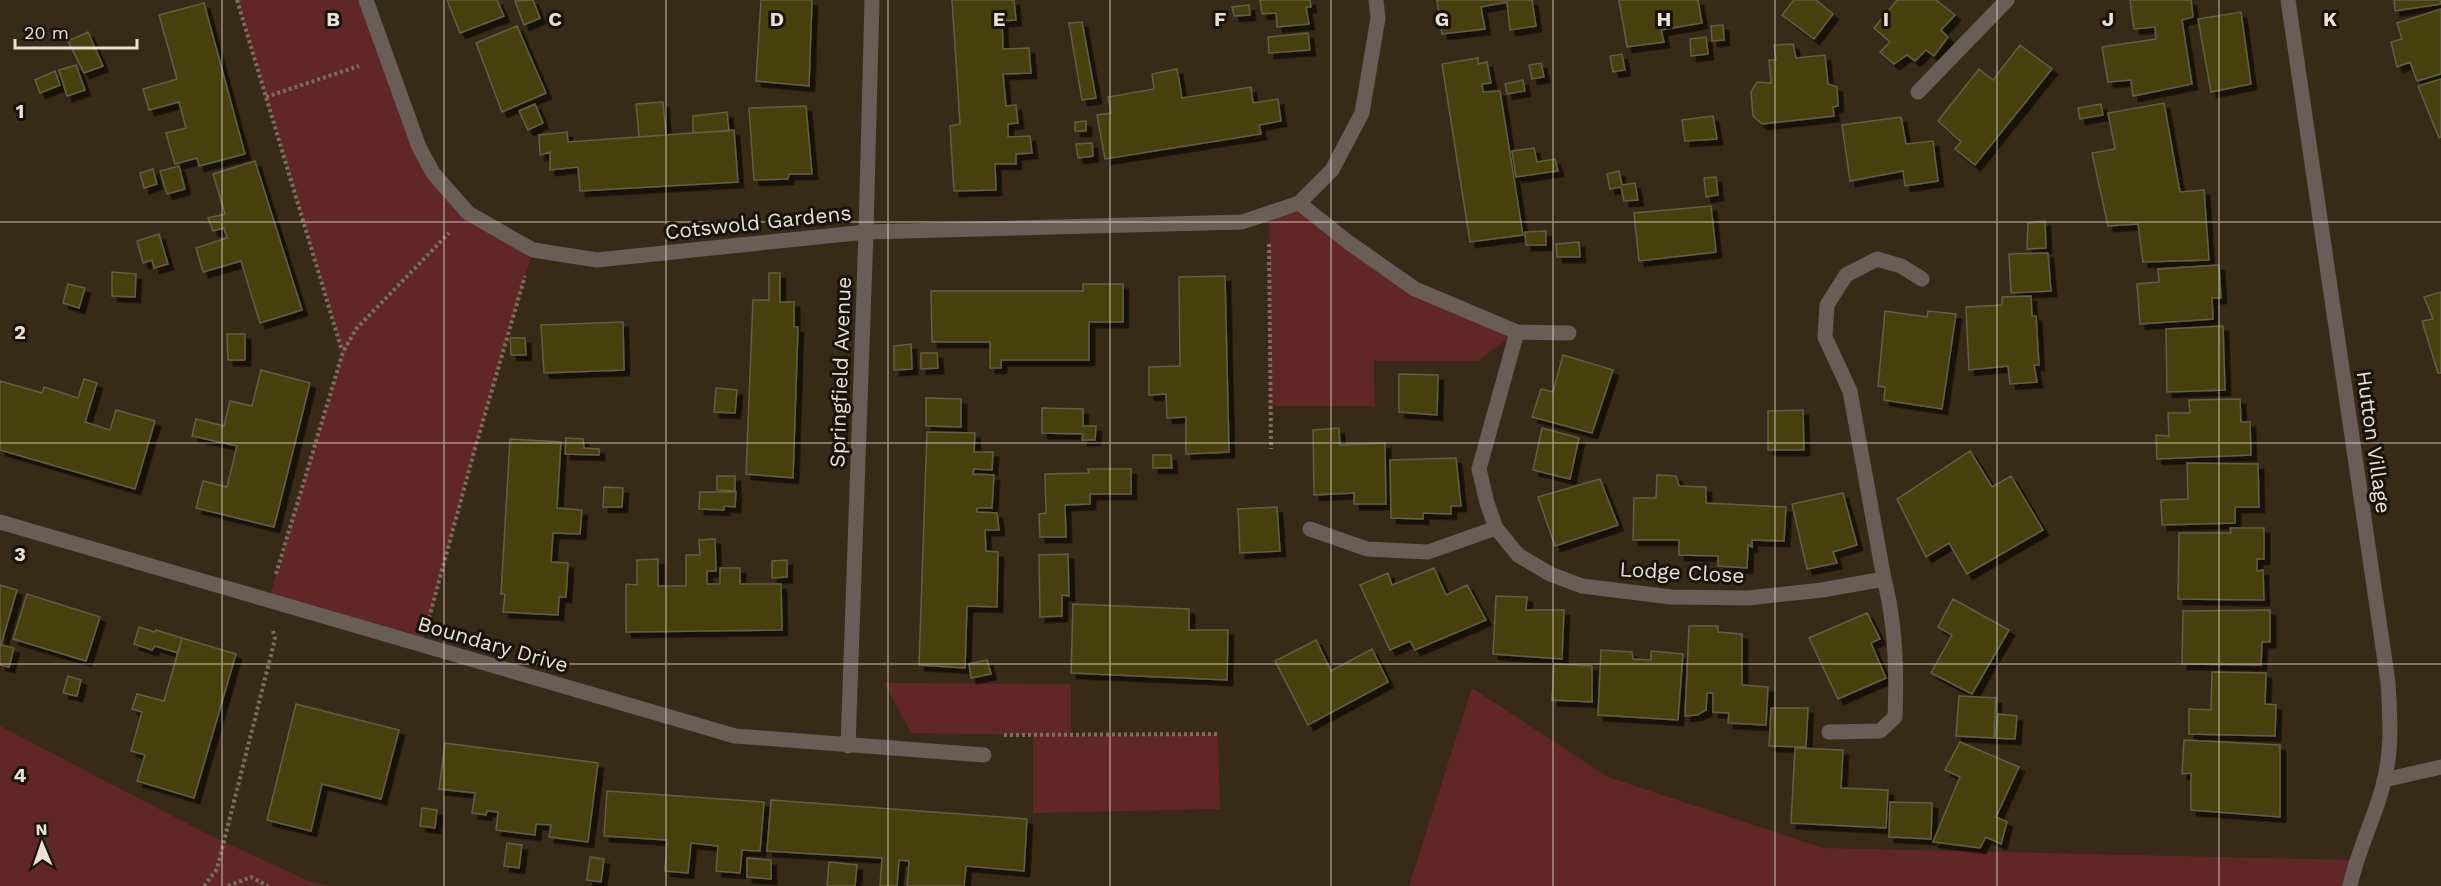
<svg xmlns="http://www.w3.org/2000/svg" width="2441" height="886" viewBox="0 0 2441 886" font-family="'Work Sans',sans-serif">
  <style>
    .green { fill: #612726 }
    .building { fill: #46410e; stroke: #615f46; stroke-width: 1.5; filter: url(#shadow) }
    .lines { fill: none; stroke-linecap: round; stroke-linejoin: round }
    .path { stroke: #7a6f5e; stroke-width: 4; stroke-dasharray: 3 3; stroke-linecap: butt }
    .lane { stroke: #685d57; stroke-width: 15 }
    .street { stroke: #685d57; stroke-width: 15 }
    .grid { fill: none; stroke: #e9e1d5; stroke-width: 1.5; stroke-opacity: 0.55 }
    .labels { text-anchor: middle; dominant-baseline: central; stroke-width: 6; stroke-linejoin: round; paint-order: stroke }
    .street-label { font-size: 21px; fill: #e9e1d5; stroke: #19140b }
    .grid-label { font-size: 20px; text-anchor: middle; font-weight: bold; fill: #e9e1d5; stroke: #19140b; stroke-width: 6; stroke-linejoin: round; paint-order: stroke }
  </style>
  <defs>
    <filter id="shadow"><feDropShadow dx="5.5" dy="5.5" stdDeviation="0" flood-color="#0009"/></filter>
  </defs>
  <rect width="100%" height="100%" fill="#372a16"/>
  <path class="green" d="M 237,0 L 366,0 L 419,147 L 468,213 L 533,250 L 474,452 L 422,645 L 268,602 L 343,352 Z
    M 1299,203 L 1415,289 L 1517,332 L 1478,361 L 1374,361 L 1375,406 L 1270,406 L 1269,213 Z
    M 884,683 L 1071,684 L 1071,736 L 1218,734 L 1220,809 L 1033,813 L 1033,735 L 911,733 Z
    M 1472,688 L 1608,777 L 1823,848 L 2355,860 L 2350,886 L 1409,886 Z
    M 0,726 L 211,836 L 311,882 L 331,886 L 0,886 Z"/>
  <path class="building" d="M 447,0 L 497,0 L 504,16 L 460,33 Z
    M 533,0 L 540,18 L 524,25 L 515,1 Z
    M 761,0 L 812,0 L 809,86 L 756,81 Z
    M 952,0 L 1014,0 L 1016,20 L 1002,21 L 1003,49 L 1029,48 L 1031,73 L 1003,74 L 1006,106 L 1016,105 L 1018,123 L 1008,124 L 1008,137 L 1030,136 L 1032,153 L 1016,154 L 1016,164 L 995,164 L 996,190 L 954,191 L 950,126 L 960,124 Z
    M 1260,0 L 1310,0 L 1311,7 L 1306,7 L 1309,24 L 1277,27 L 1276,13 L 1262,14 Z
    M 1437,0 L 1532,0 L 1536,26 L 1510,30 L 1507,2 L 1481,7 L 1485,29 L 1442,34 Z
    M 1619,0 L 1698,0 L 1702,23 L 1661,30 L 1664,42 L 1627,47 Z
    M 1794,0 L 1816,0 L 1833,14 L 1814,39 L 1782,15 Z
    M 1897,0 L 1936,0 L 1955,15 L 1941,30 L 1948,37 L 1934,56 L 1926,50 L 1915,61 L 1907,55 L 1894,64 L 1880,52 L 1890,42 L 1874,28 Z
    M 2130,0 L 2191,0 L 2193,17 L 2182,20 L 2192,84 L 2133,96 L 2131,80 L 2108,82 L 2102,47 L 2156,39 L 2155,27 L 2134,29 Z
    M 2394,0 L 2440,0 L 2441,4 L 2395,11 Z
    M 204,3 L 245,154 L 199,166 L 197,158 L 175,164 L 166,133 L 186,128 L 179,102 L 149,110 L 143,89 L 177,79 L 159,15 Z
    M 1249,5 L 1250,15 L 1234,16 L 1232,7 Z
    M 2441,9 L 2441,74 L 2417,81 L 2410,62 L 2397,67 L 2391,42 L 2402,39 L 2397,23 Z
    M 2241,12 L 2251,84 L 2211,92 L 2198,19 Z
    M 1082,22 L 1096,98 L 1082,100 L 1069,23 Z
    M 1723,25 L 1724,40 L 1712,41 L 1711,26 Z
    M 517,26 L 546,93 L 502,112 L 476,43 Z
    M 88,32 L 103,66 L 84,73 L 68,41 Z
    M 1308,33 L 1310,50 L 1269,53 L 1268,37 Z
    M 1706,37 L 1708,54 L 1691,56 L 1690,39 Z
    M 1793,44 L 1796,58 L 1825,55 L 1828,84 L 1837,87 L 1838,106 L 1833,107 L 1834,116 L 1762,124 L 1753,116 L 1751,92 L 1757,82 L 1771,83 L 1769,60 L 1776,60 L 1774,45 Z
    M 2020,45 L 2052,69 L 1975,165 L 1955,149 L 1961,142 L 1938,121 L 1979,69 L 1993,80 Z
    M 1622,54 L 1625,70 L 1613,72 L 1610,56 Z
    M 1478,58 L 1478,64 L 1487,62 L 1491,83 L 1482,84 L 1483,92 L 1500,91 L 1523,235 L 1470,242 L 1442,64 Z
    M 1541,63 L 1544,77 L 1532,79 L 1529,65 Z
    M 76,65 L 85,90 L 67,96 L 59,70 Z
    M 1177,69 L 1182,98 L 1251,87 L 1253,103 L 1278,99 L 1281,121 L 1259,125 L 1261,134 L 1105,159 L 1097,115 L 1111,113 L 1108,97 L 1154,89 L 1152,74 Z
    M 55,71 L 60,85 L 40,93 L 35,80 Z
    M 2441,79 L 2441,137 L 2439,138 L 2418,86 Z
    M 1523,80 L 1525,91 L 1507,94 L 1505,84 Z
    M 663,102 L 666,135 L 639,137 L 636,104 Z
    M 2164,103 L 2180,192 L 2204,190 L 2209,260 L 2143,262 L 2138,224 L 2108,226 L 2092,153 L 2115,149 L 2108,113 Z
    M 535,104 L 543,123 L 528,130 L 519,111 Z
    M 2101,104 L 2103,115 L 2080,119 L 2078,108 Z
    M 806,106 L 812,174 L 789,174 L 788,179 L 754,180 L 749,108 Z
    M 727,112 L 729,131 L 693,133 L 693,116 Z
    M 1713,116 L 1717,139 L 1685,141 L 1682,120 Z
    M 1901,117 L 1906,144 L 1933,141 L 1938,181 L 1905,186 L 1903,171 L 1850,181 L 1842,125 Z
    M 1086,121 L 1086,131 L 1075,131 L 1075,122 Z
    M 734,130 L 738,182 L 580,191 L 578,167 L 550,170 L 550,152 L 540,155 L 539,135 L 567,132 L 568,142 Z
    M 1092,143 L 1093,156 L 1078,158 L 1076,144 Z
    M 1534,148 L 1537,162 L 1555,159 L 1558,171 L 1516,177 L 1512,151 Z
    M 255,161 L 302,310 L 260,323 L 241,261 L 203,272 L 196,248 L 227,238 L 224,228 L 213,231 L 208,218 L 225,214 L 213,174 Z
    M 179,166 L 185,189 L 167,194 L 160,171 Z
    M 153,169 L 157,184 L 144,188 L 140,173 Z
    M 1619,171 L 1622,185 L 1635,183 L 1638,200 L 1624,201 L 1621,187 L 1610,189 L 1607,174 Z
    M 1716,177 L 1718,195 L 1706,197 L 1704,178 Z
    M 1711,206 L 1716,252 L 1639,261 L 1634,213 Z
    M 2045,221 L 2046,248 L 2027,249 L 2028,223 Z
    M 1546,231 L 1546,245 L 1526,245 L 1525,232 Z
    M 159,234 L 168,264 L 154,268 L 152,260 L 143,263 L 137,241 Z
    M 1579,242 L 1580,257 L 1557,257 L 1556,244 Z
    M 2048,253 L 2051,291 L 2011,293 L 2009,254 Z
    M 2219,265 L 2221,298 L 2212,298 L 2213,319 L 2140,324 L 2137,284 L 2159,282 L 2158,269 Z
    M 112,272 L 136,274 L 135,297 L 112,296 Z
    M 769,273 L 780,273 L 780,302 L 794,302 L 794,327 L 798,327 L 793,478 L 746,474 L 753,300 L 769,300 Z
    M 1225,276 L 1229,452 L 1186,454 L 1186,417 L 1167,418 L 1166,394 L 1149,395 L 1149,367 L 1180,366 L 1179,277 Z
    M 68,284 L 85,288 L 79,308 L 63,303 Z
    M 1083,284 L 1123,284 L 1123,322 L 1089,322 L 1089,360 L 1001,360 L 1001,368 L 990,368 L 990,342 L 932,342 L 931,291 L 1083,291 Z
    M 2441,292 L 2441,373 L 2438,373 L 2422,321 L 2433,319 L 2424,297 Z
    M 2031,296 L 2032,316 L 2036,316 L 2039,365 L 2034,365 L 2037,382 L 2010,384 L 2008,366 L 1969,370 L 1966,307 L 2002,305 L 2002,297 Z
    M 1885,311 L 1927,317 L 1928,311 L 1956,314 L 1942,409 L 1884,400 L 1885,387 L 1878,386 Z
    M 623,322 L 624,370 L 544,373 L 541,325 Z
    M 2223,326 L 2225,390 L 2167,392 L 2166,329 Z
    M 227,334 L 245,334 L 245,360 L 228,360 Z
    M 510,338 L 525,338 L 526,355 L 511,355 Z
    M 911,344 L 912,369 L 894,370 L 894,346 Z
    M 921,353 L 937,353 L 938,368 L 921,369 Z
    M 1563,355 L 1613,370 L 1592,433 L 1532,417 L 1541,389 L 1553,392 Z
    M 261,370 L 310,383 L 274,527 L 196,508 L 203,481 L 227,487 L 237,446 L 192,436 L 196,419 L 224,426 L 230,401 L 252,406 Z
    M 1399,374 L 1438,375 L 1437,415 L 1399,412 Z
    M 84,379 L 97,383 L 85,422 L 110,430 L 116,410 L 155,421 L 135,489 L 0,450 L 0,381 L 42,393 L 44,387 L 78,398 Z
    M 716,388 L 737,390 L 735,413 L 714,412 Z
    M 926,398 L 961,399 L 961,427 L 926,426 Z
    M 2240,399 L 2241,422 L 2250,422 L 2251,455 L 2157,459 L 2156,435 L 2169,436 L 2168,413 L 2190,413 L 2189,400 Z
    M 1042,408 L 1083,409 L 1083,426 L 1096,426 L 1095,440 L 1082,440 L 1083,434 L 1042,433 Z
    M 1803,410 L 1804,450 L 1768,450 L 1768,411 Z
    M 1339,428 L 1340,445 L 1385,443 L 1386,504 L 1354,504 L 1354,493 L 1314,495 L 1313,430 Z
    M 1542,428 L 1579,438 L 1570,479 L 1533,470 Z
    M 927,432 L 975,433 L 974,452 L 993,452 L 992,470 L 974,469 L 973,474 L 994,475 L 992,508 L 977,508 L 977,512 L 997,513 L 999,530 L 985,530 L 986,551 L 998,552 L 997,607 L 967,606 L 965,668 L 919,665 Z
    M 566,438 L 583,439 L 584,448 L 599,449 L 599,455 L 565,454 Z
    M 510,439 L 561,442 L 557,508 L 582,510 L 580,534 L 553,533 L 551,562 L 568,563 L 566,597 L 559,597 L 558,615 L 503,612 L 505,594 L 501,594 Z
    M 1970,451 L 1992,487 L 2011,476 L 2043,530 L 1967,574 L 1949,543 L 1926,557 L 1897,499 Z
    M 1153,455 L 1171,455 L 1172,468 L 1153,468 Z
    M 1456,458 L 1461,506 L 1451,506 L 1451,514 L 1423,513 L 1423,519 L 1391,518 L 1390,460 Z
    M 2187,463 L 2258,464 L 2259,507 L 2235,507 L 2235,523 L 2162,525 L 2161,500 L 2188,499 Z
    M 1088,469 L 1131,469 L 1131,494 L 1090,494 L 1090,504 L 1065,505 L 1066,537 L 1040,537 L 1039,514 L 1046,513 L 1045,474 L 1089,473 Z
    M 1657,475 L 1676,476 L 1679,486 L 1706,487 L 1706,503 L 1786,507 L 1784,541 L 1752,540 L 1752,547 L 1748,545 L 1747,568 L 1718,566 L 1718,556 L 1679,555 L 1679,540 L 1633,540 L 1634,498 L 1656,498 Z
    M 717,476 L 735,476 L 735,491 L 717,490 Z
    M 1600,479 L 1618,525 L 1555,546 L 1538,497 Z
    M 604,487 L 623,488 L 622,507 L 603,507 Z
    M 700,492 L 736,492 L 735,507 L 724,506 L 724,510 L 699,509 Z
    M 1843,493 L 1857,545 L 1833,552 L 1837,563 L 1807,569 L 1792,504 Z
    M 1277,507 L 1280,551 L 1240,553 L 1238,509 Z
    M 2230,528 L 2264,528 L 2264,559 L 2257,559 L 2257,571 L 2263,570 L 2264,600 L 2178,599 L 2179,533 L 2231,533 Z
    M 715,539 L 716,571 L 707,571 L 707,584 L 720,584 L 720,568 L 740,568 L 740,584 L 781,584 L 782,630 L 626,632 L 626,584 L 637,585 L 637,560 L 658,559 L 658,586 L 686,586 L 686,555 L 700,555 L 699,540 Z
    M 1068,554 L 1069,596 L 1062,595 L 1062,616 L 1040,617 L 1039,555 Z
    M 787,560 L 787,577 L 772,578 L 772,561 Z
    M 1434,568 L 1446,595 L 1467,585 L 1486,620 L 1415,650 L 1410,641 L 1390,650 L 1360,585 L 1388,573 L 1392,585 Z
    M 0,585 L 17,590 L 1,645 L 14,648 L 9,667 L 0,665 Z
    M 27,594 L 100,617 L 86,661 L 13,639 Z
    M 1496,596 L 1527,597 L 1526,610 L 1564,610 L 1562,659 L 1493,654 Z
    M 1953,599 L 2009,630 L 1972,694 L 1931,673 L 1952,635 L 1938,627 Z
    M 1073,604 L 1189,609 L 1189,630 L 1228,630 L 1227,680 L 1071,673 Z
    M 2270,610 L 2270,642 L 2262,642 L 2261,665 L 2182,664 L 2183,611 Z
    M 1867,613 L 1880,639 L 1871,643 L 1886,678 L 1838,699 L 1809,638 Z
    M 1689,626 L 1718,626 L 1718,632 L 1742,634 L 1742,685 L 1768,687 L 1766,725 L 1728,723 L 1729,713 L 1713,712 L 1713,693 L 1707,693 L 1706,710 L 1697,715 L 1685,716 Z
    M 139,627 L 155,632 L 156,630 L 182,638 L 178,653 L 155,646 L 152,650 L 134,644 Z
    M 182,638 L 236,654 L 194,798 L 137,781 L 145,755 L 131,751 L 142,712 L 132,709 L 137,694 L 164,701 Z
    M 1316,640 L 1331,671 L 1372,649 L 1388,682 L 1308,725 L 1275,661 Z
    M 1601,650 L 1632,652 L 1633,659 L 1651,660 L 1651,651 L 1683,654 L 1678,720 L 1598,715 Z
    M 987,660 L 991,674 L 971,678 L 969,664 Z
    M 1554,664 L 1592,666 L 1592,702 L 1552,700 Z
    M 2212,672 L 2266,673 L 2265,704 L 2276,705 L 2275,736 L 2189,734 L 2189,709 L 2211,710 Z
    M 68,676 L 81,680 L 77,696 L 63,693 Z
    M 1959,696 L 1996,698 L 1994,738 L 1956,736 Z
    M 296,704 L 399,730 L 381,799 L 322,784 L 311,831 L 267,820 Z
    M 1771,708 L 1808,708 L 1806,747 L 1769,746 Z
    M 1998,714 L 2017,716 L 2015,739 L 1995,738 Z
    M 2184,740 L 2280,745 L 2280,817 L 2191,810 L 2191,773 L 2182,774 Z
    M 1960,742 L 2019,767 L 1996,817 L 2007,822 L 2001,844 L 1986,837 L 1980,848 L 1933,842 L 1960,777 L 1945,770 Z
    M 445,743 L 598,763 L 588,842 L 549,837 L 551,825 L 536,824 L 535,835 L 496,830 L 498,812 L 487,811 L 486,815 L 472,813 L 475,793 L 439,789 Z
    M 1795,748 L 1843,750 L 1841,788 L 1888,790 L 1886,828 L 1791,823 Z
    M 607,791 L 764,802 L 760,851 L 742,850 L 740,873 L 716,871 L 718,846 L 691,843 L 688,873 L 665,871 L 667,840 L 604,836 Z
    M 771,800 L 1027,819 L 1024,871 L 966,866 L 964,886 L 907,886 L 909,861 L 899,860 L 897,886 L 880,886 L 882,858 L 767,851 Z
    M 1890,802 L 1932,803 L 1931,839 L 1889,837 Z
    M 422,808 L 437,810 L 435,828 L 420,826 Z
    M 507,843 L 522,845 L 519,868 L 504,866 Z
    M 590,857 L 604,859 L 601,882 L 587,880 Z
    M 747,858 L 771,860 L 771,879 L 747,877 Z
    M 829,862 L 857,865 L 855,886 L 827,886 Z"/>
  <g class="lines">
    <path class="path" d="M 237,0 L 342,351
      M 266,97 L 359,66
      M 1269,244 L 1271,449
      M 276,574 L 343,352 L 356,329 L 449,233
      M 429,618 L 474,452 L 525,276
      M 1004,735 L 1218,734
      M 204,886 L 217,869 L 275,639 L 273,631
      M 228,886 L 251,877 L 268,886"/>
    <path class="lane" d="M 2384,780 L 2441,767"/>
    <path class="street" d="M 366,0 L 419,147 L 433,173 L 468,213 L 533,250 L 597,260 L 866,232 L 1242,222 L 1299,203 L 1332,170 L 1362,113 L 1378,18 L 1376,0
      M 2288,0 L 2388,682 C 2390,720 2393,751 2382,789 C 2373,822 2357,852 2350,886
      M 1918,92 L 2007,0
      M 1299,203 L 1348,242 L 1415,289 L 1517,332 L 1569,333
      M 1517,332 L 1479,469 L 1487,503 L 1496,528 L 1518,555 L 1550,574 L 1582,586 L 1671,597 L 1748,598 L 1822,590 L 1884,579 L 1850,391 L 1825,337 L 1827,305 L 1846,275 L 1877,259 L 1901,266 L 1922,279
      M 0,522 L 735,736 L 984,755
      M 1310,529 L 1367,549 L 1428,552 L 1496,528
      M 1829,732 L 1880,731 L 1895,717 C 1897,671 1896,624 1884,579
      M 848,746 L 866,232 L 872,0"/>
  </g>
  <path class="grid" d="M 222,0 L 222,886M 444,0 L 444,886M 666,0 L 666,886M 888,0 L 888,886M 1110,0 L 1110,886M 1331,0 L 1331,886M 1553,0 L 1553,886M 1775,0 L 1775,886M 1997,0 L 1997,886M 2219,0 L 2219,886M 0,222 L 2441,222M 0,443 L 2441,443M 0,664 L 2441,664"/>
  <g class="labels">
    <g class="street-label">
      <text transform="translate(758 222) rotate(-6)">Cotswold Gardens</text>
      <text transform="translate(840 372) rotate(-88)">Springfield Avenue</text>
      <text transform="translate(2374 442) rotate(82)">Hutton Village</text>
      <text transform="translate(1682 572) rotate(3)">Lodge Close</text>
      <text transform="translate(493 644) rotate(16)">Boundary Drive</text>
    </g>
  </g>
  <g class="grid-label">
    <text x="333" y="26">B</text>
    <text x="555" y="26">C</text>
    <text x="777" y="26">D</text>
    <text x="999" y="26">E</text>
    <text x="1220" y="26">F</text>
    <text x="1442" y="26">G</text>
    <text x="1664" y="26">H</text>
    <text x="1886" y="26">I</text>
    <text x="2108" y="26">J</text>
    <text x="2330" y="26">K</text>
    <text x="20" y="118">1</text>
    <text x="20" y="339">2</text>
    <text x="20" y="561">3</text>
    <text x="20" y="782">4</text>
  </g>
  <g transform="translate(42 844) rotate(358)" stroke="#19140b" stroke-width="4.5" paint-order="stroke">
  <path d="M0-4.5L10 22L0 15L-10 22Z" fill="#e9e1d5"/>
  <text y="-9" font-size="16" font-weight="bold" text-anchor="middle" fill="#e9e1d5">N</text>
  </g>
  <path d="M15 39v9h122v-9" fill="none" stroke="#e9e1d5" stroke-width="3"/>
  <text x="24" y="39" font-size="18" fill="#e9e1d5" stroke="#19140b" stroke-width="4.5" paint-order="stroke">20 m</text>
</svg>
